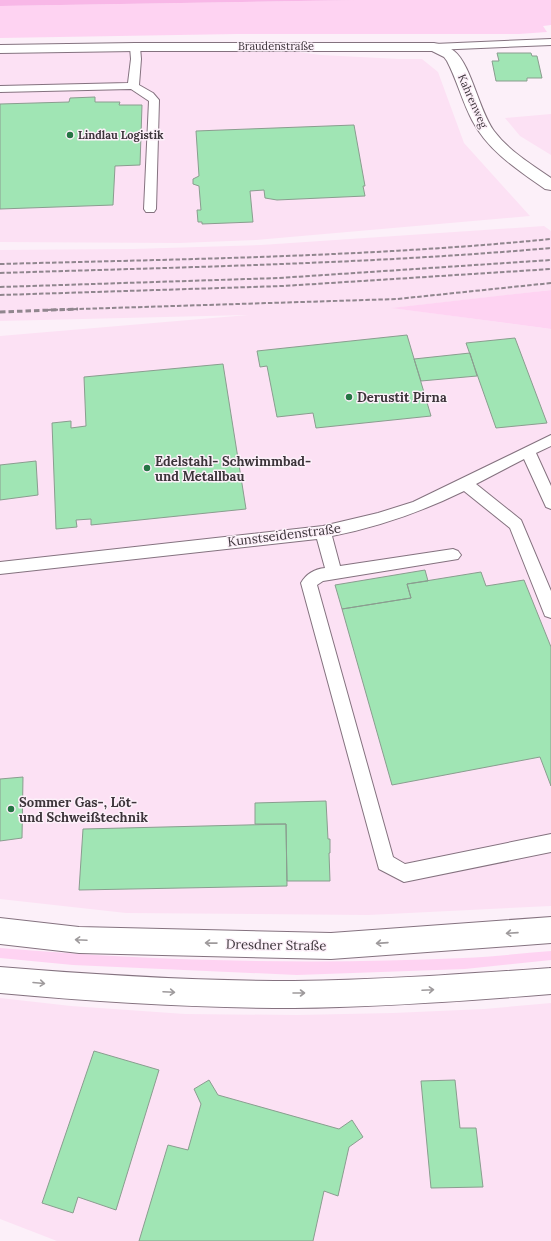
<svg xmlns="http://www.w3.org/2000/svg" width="551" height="1241" viewBox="0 0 551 1241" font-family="Lora,serif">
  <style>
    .built { fill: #fce1f4 }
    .green { fill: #fed3f2 }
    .water { fill: #f8b7e7 }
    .building { fill: #a0e5b4; stroke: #8a9d8f }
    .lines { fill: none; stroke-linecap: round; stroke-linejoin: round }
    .service-casing { stroke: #84727f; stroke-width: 2 }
    .tertiary-casing { stroke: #84727f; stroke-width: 2 }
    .secondary-casing { stroke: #84727f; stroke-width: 2 }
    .service { fill: #fff; fill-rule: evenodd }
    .tertiary { fill: #fff; fill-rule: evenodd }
    .secondary { fill: #fff; fill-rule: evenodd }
    .rail-far1 { stroke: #90868e; stroke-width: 2; stroke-dasharray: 4.5 2; stroke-linecap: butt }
    .rail { stroke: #90868e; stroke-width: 3; stroke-dasharray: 5.5 3; stroke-linecap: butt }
    .oneway { stroke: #9e9a9c }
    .poi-dot { fill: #257444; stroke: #fcf0f9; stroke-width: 1.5 }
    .labels { text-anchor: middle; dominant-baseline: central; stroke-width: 3; stroke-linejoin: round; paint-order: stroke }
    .far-street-label { font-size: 11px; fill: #3c343a; stroke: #fcf0f9 }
    .far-poi-label { font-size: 11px; font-weight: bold; fill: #3c343a; stroke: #fcf0f9; text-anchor: start }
    .poi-label { font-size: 13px; font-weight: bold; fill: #3c343a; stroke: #fcf0f9; text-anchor: start }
    .street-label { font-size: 13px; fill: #3c343a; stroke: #fcf0f9 }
  </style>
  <rect width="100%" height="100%" fill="#fcf0f9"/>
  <path class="built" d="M 139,51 L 291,51 L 321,55 L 399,59 L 422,59 L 438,72 L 464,143 L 530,216 L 256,240 L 179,243 L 0,242 L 0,54 Z
    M 551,114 L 551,155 L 520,136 L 505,118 Z
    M 544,226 L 551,231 L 551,290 L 393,308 L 551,329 L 551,906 L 368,915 L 126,913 L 0,899 L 0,336 L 248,315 L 0,321 L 0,250 L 133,249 L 261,245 Z
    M 0,998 L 71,1006 L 185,1014 L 297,1015 L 393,1013 L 484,1009 L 551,1003 L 551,1241 L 57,1241 L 0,1219 Z"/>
  <path class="green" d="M 356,0 L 551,0 L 551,25 L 543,26 L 547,32 L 519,34 L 237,34 L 0,38 L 0,6 Z
    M 551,290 L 551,329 L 391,308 Z
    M 0,948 C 154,961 309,965 463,958 C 493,957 522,953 551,951 L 551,960 L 465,969 L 297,975 L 73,965 L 0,958 Z"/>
  <path class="water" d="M 0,0 L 356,0 L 0,6 Z"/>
  <path class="building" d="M 497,53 L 531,53 L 532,56 L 537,56 L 542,78 L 527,78 L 527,81 L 496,81 L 492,61 L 499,61 Z
    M 95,97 L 95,102 L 120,102 L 119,105 L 142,105 L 140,165 L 115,166 L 113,205 L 0,209 L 0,104 L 69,102 L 70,98 Z
    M 354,125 L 365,186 L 363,186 L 365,196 L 277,200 L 265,198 L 264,190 L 250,191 L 253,222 L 202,224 L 202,222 L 198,222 L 197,210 L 201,210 L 199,186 L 193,184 L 193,179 L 199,176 L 196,131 Z
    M 407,335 L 431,416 L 316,428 L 313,413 L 277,417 L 267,366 L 260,367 L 257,351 Z
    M 515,338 L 547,423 L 496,428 L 466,343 Z
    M 470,353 L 477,376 L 421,381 L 414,359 Z
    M 223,364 L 246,509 L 91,525 L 91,519 L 76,520 L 77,527 L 56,529 L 52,423 L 71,421 L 71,428 L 86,426 L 84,377 Z
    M 36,461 L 38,495 L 0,500 L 0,465 Z
    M 425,570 L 428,581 L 407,584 L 411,598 L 342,609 L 335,585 Z
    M 481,572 L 486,586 L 524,580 L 551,647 L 551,786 L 540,757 L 392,785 L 342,609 L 411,598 L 407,584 Z
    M 23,777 L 22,838 L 0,841 L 0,779 Z
    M 326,801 L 328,839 L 330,839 L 330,853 L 329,853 L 330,881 L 287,881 L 286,824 L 255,824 L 255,803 Z
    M 286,824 L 287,886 L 79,890 L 83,829 Z
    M 94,1051 L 159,1070 L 116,1210 L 78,1197 L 73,1213 L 42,1203 Z
    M 209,1080 L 218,1095 L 339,1129 L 352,1120 L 363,1137 L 349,1147 L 338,1196 L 324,1191 L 313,1241 L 139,1241 L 168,1145 L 188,1150 L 201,1104 L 194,1089 Z
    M 455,1080 L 460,1128 L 476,1128 L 483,1187 L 431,1188 L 421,1081 Z"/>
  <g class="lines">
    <g class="service-casing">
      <path id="service" d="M 551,39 L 551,45 L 434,50 L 429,47 L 434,44 Z
        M 135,44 L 140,47 L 141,59 L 139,85 L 153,93 L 159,100 L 156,209 L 154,212 L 146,212 L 144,209 L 149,101 L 131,89 L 0,92 L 0,86 L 128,83 L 131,59 L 130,47 Z
        M 551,435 L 551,446 L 536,453 L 551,486 L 551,509 L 546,507 L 524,459 L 476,484 L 521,520 L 551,591 L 551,618 L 545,616 L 543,611 L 510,528 L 464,491 C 421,512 378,527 332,536 L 340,566 L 453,549 L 458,551 L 461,555 L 458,559 L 323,581 L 317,585 L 393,857 L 405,864 L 551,834 L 551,852 L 404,882 L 379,869 L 301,583 C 306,574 315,569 325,568 L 317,539 L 0,574 L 0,562 L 323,526 L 378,513 L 413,502 Z"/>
    </g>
    <g class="tertiary-casing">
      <path id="tertiary" d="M 135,43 L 434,43 C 440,44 449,47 454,51 C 471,64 479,111 494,131 C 509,151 531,164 551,178 L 551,190 L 545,189 C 518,170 488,151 472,120 C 462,101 457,80 447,61 L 444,57 L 432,51 L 135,51 L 0,53 L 0,45 Z"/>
    </g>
    <g class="secondary-casing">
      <path id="secondary" d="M 551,917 L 551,943 L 331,959 L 79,953 L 0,944 L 0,918 L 79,927 L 331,933 Z
        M 0,967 C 98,975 196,981 294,981 C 380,980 465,974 551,968 L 551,994 C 465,1001 380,1007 294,1008 C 196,1008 98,1002 0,993 Z"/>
    </g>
    <use href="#service" class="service"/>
    <use href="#tertiary" class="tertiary"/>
    <use href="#secondary" class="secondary"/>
    <path class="rail-far1" d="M 0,264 C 184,259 368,257 551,239
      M 0,273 C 184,267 368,264 551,248
      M 0,287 L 279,278 L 551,260
      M 0,295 L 283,286 L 551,269
      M 47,310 L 397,299 L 551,283"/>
    <path class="rail" d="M 0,312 L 78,309"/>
  </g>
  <defs><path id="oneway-shaft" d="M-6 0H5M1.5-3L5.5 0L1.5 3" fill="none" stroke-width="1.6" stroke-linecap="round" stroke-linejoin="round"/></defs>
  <g class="oneway">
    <use href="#oneway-shaft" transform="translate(512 933) rotate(176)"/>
    <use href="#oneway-shaft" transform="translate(81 940) rotate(-177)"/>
    <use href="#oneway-shaft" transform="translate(211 943) rotate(-179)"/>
    <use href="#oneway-shaft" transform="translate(382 943) rotate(176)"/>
    <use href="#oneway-shaft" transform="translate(39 983) rotate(5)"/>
    <use href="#oneway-shaft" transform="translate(428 990) rotate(-3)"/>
    <use href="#oneway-shaft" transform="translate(169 992) rotate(3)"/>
    <use href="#oneway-shaft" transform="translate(299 993)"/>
  </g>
  <g class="poi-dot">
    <circle cx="70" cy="135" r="4"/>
    <circle cx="349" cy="397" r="4"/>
    <circle cx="147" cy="468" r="4"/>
    <circle cx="11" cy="809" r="4"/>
  </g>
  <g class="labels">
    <g class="far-street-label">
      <text x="276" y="46">Braudenstraße</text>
      <text transform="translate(473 101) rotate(66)">Kahrenweg</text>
    </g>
    <g class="far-poi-label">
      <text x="78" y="135">Lindlau Logistik</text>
    </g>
    <g class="poi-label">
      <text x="357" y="397">Derustit Pirna</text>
      <text x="155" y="461">Edelstahl- Schwimmbad-<tspan x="155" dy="15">und Metallbau</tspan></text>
      <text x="19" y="802">Sommer Gas-, Löt-<tspan x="19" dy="15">und Schweißtechnik</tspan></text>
    </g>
    <g class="street-label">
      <text transform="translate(284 535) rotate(-7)">Kunstseidenstraße</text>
      <text transform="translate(276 945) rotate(1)">Dresdner Straße</text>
    </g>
  </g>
</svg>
